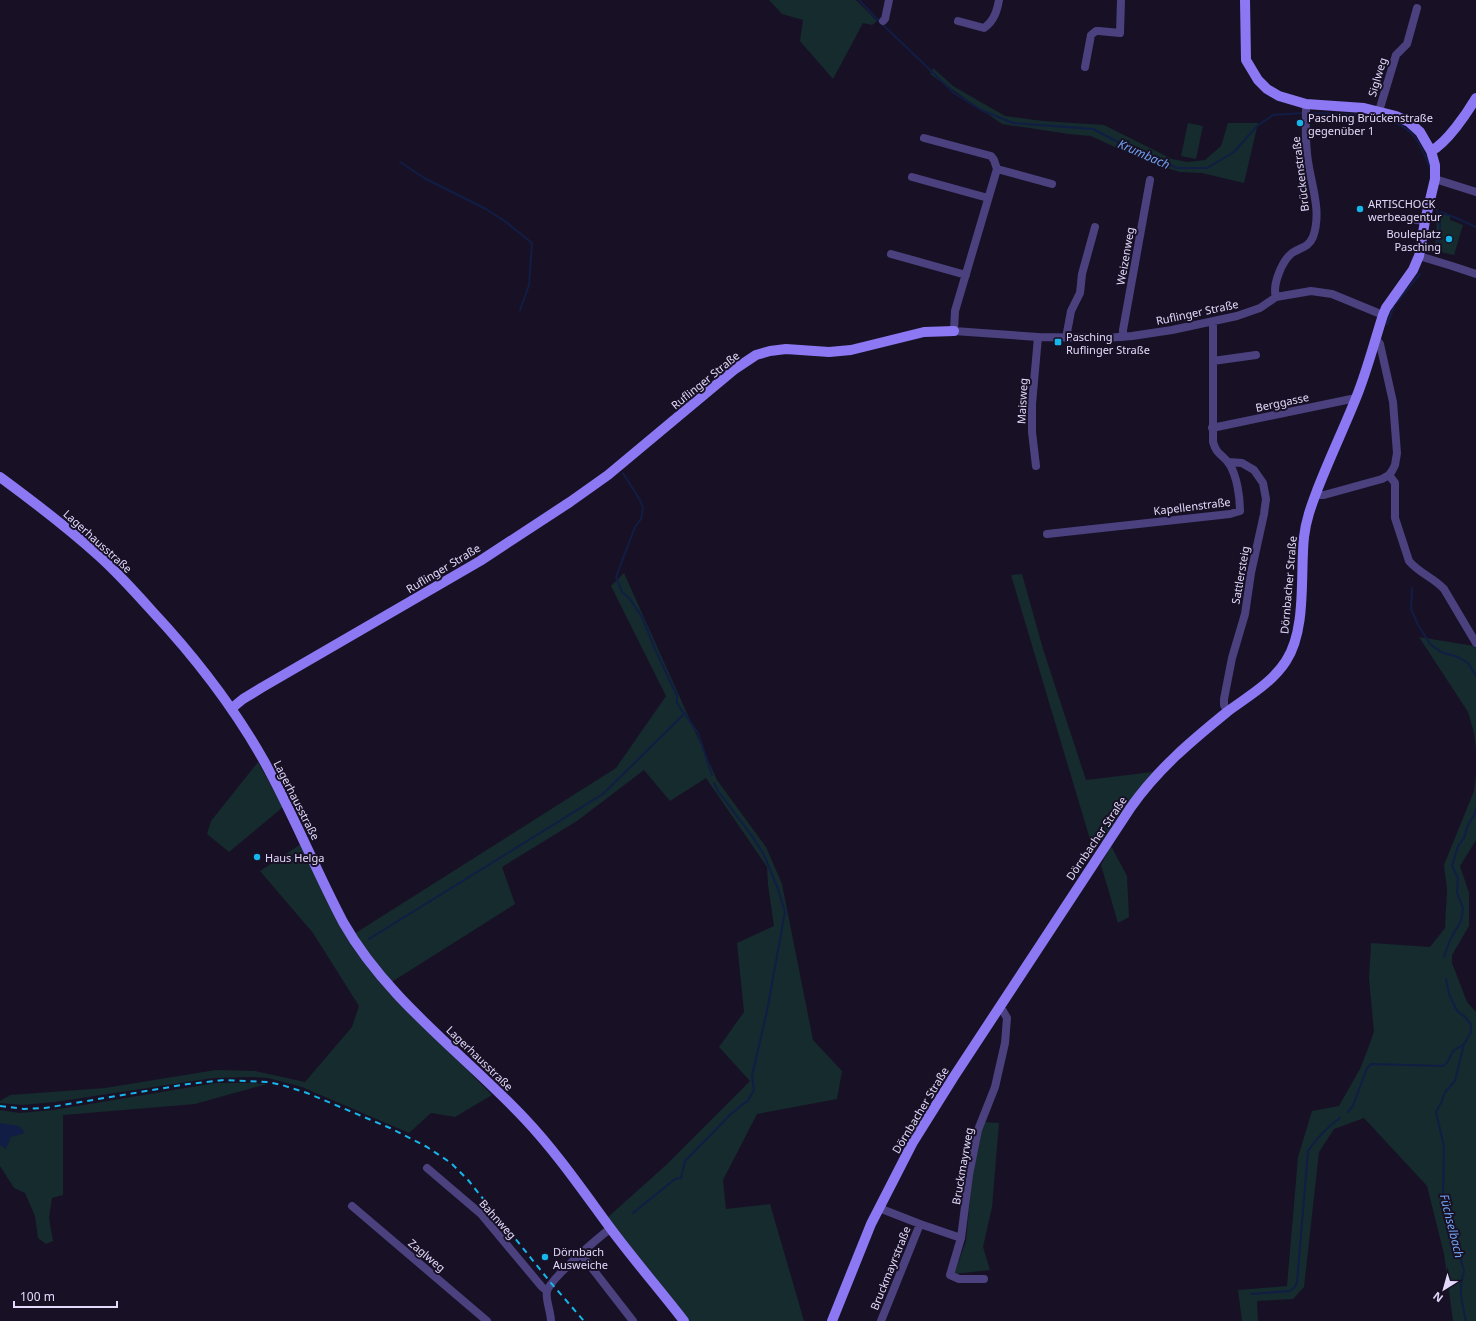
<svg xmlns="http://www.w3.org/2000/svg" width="1476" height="1321" viewBox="0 0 1476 1321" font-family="'Noto Sans',sans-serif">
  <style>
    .green { fill: #152b2e }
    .water { fill: #111d44 }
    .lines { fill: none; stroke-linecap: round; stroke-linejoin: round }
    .stream { stroke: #111d44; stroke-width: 2 }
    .street { stroke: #4c417f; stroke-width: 8 }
    .secondary { stroke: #8d78f3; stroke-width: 10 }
    .rail { stroke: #16b6ea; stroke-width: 2; stroke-dasharray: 6 5; stroke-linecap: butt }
    .poi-dot { fill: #16b6ea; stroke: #181125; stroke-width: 1.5 }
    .labels { text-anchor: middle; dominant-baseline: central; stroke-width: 4; stroke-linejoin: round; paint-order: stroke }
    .street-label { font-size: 11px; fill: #e2d9fb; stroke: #181125 }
    .poi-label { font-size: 11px; fill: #e2d9fb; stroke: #181125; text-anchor: start }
    .water-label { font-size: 12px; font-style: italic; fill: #70a3f2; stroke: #181125 }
  </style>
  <rect width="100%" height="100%" fill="#181125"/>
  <path class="green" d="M 769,0 L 856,0 L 877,21 L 872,25 L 863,23 L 833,79 L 800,41 L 803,20 L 782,14 Z
    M 933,68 L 953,86 L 1005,116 L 1043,121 L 1104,125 L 1172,159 L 1188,162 L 1205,160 L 1221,146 L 1228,123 L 1258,123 L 1244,183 L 1202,173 L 1180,172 L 1147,162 L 1091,136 L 1069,134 L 1002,124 L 930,74 Z
    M 1188,123 L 1203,126 L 1196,159 L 1181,156 Z
    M 1436,212 L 1450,216 L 1450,220 L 1463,225 L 1454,255 L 1432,250 C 1439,238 1436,225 1436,212 Z
    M 624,573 L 717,780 L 766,847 L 782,884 L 813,1040 L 842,1071 L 837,1099 L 757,1114 L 723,1180 L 726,1209 L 770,1204 L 804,1321 L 689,1321 L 642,1264 L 608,1217 L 665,1166 L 750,1081 L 719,1047 L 744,1012 L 737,943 L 774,926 L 768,885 L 767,867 L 706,778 L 670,801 L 644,770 L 577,821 L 502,867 L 515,904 L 390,983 L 354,934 L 616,768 L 666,696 L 611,586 Z
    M 1022,574 L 1043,649 L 1086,780 L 1153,772 L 1128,803 L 1104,841 L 1092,846 L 1011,575 Z
    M 1419,637 L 1474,646 L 1476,649 L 1476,749 L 1474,733 L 1468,712 Z
    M 258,762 L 283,807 L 229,852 L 207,834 L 211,821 Z
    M 1476,775 L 1476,840 L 1460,866 L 1469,893 L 1469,926 L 1452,955 L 1452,963 L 1467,1002 L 1476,1012 L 1476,1321 L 1453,1321 L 1444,1254 L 1427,1186 L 1364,1118 L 1334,1129 L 1319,1152 L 1304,1287 L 1293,1299 L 1257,1301 L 1258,1321 L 1242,1321 L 1238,1290 L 1287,1286 L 1298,1157 L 1312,1111 L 1339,1106 L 1361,1067 L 1374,1032 L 1369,978 L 1371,943 L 1430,947 L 1445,928 L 1447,890 L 1444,865 L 1474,791 Z
    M 301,844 L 389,991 L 492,1095 L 455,1117 L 431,1113 L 409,1133 L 302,1087 L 268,1078 L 251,1077 L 213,1078 L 55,1102 L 23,1105 L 0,1103 L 0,1101 L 10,1095 L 105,1088 L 216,1070 L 255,1071 L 305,1082 L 352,1027 L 359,1006 L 313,933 L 260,871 Z
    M 1111,846 L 1127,876 L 1129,917 L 1118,923 L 1101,865 Z
    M 216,1083 L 252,1083 L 267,1084 L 195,1104 L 63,1115 L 63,1195 L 52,1198 L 49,1218 L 53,1241 L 46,1244 L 38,1238 L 35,1216 L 25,1193 L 14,1188 L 0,1166 L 0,1110 L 20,1113 L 53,1110 Z
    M 983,1122 L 999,1123 L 992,1207 L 983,1247 L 990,1270 L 954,1274 L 966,1241 L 973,1167 Z"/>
  <path class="water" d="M 0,1123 L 19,1126 L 25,1133 L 11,1137 L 6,1149 L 0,1145 Z"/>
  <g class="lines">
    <path class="stream" d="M 859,0 L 878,20 L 954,93 L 981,110 L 1013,123 L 1093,129 L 1133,150 L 1177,168 L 1207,168 L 1234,152 L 1257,126 L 1273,115 L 1303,113
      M 1308,113 C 1339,114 1396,110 1416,139 C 1423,148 1426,160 1431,170
      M 400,162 L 424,178 L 486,209 L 506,222 L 532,243 L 529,285 L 520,310
      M 1435,206 C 1441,217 1442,237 1436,248
      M 1441,212 L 1461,220 L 1476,227
      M 1396,303 L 1420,274
      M 1387,324 L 1394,307
      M 623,473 L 640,500 L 643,508 L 641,519 L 635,527 L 616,577 L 622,592 L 630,599 L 642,617 L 655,649 L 677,696 L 677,703 L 698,733 L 712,775
      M 1412,588 L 1411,609 L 1418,625 L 1430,644 L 1441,652 L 1458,657 L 1468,663 L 1476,676
      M 369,939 L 603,794 L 685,713
      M 1444,957 L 1450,940 L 1461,921 L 1463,908 L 1457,893 L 1458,878 L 1452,866 L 1458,846 L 1464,838 L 1468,825 L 1474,815 L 1476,808
      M 1446,979 L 1449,994 L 1457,1011 L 1464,1016 L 1471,1024 L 1471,1032 L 1464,1044 L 1455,1081 L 1445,1092 L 1441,1103 L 1436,1112 L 1444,1147 L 1443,1197 L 1464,1271 C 1458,1288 1462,1304 1466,1321
      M 1348,1112 L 1353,1106 L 1367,1068 L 1371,1064 L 1443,1066 L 1447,1063 L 1453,1051 L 1464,1044
      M 633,1213 L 675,1179 L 681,1178 L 685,1161 L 732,1113 C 738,1110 741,1103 747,1102 L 754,1090 L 752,1076 L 767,1011 L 785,912 L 778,889 L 764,855 L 752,836 L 718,791 L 714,783
      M 1251,1294 L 1290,1291 L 1295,1287 L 1297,1282 L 1308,1151 C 1317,1138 1327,1127 1340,1118"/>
    <path class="street" d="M 883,21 L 885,19 L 889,0
      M 958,21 L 984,28 C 994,21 997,11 999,0
      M 1085,67 L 1091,35 L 1096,31 L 1099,31 L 1120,33 L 1121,0
      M 1379,111 L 1396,55 L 1407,44 L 1417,8
      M 924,138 L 991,156 L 994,160 L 997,169 L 955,311 L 954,331 L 1038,337 L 1106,338 L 1132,336 L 1172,330 L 1237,316 L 1260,308 L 1276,297 L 1311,291 L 1332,294 L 1383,315
      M 997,169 L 1052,184
      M 912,177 L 988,198
      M 1435,179 L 1476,192
      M 1389,218 L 1400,218 L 1425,221
      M 891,254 L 966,275
      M 1419,256 L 1452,266 L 1476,274
      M 1276,297 C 1272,285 1282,261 1292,253 C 1301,247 1308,248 1313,237 C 1323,209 1309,180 1307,153 C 1305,136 1306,120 1306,104
      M 1123,337 L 1123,330 L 1150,180
      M 1066,338 L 1071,311 L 1080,293 L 1082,274 L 1095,227
      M 1213,361 L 1256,355
      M 1212,428 L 1356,398
      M 1036,466 L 1032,432 L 1032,404 L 1038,337
      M 1389,475 L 1395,483 L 1395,518 L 1409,561 C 1419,573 1434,578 1444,589 L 1476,643
      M 1316,495 L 1324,495 L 1382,479 L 1389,475 L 1392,471 L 1395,465 L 1397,453 L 1393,402 L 1380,344 L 1376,339
      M 1047,534 L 1230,514 L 1240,511 C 1240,497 1237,477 1230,465 C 1223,454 1217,456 1213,442 L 1213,322
      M 1228,712 L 1224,705 L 1224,699 L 1232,658 L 1245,614 L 1251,573 L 1264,514 L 1266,499 L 1263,483 L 1254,470 L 1242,463 L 1228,462
      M 427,1168 L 481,1214 L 542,1287 L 547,1291
      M 352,1206 L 487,1321
      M 879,1208 L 920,1224 L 881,1321
      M 920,1224 L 961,1238 L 950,1275 L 959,1279 L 984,1279
      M 961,1238 L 969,1175 L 978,1130 L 995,1087 L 1005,1043 L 1007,1018 L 1003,1011 L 999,1008
      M 581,1254 L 633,1321
      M 551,1321 C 551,1312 545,1299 547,1291 C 551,1278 598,1238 611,1228"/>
    <path class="secondary" d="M 1431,151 C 1447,143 1467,113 1476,98
      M 0,477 C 34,502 68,528 99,556 C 118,573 135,592 152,611 C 195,657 233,706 264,761 C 293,813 315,869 343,922 C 387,1000 464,1054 525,1119 C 557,1153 583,1191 611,1229 C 634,1260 660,1290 684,1321
      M 232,708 L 243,699 L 261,688 L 480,561 L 570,502 L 608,475 L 735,369 L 756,355 L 770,351 L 786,349 L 829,352 L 851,350 L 924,332 L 954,331
      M 832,1321 L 871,1224 L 913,1142 L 953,1078 L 1131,807 C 1158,769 1190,742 1227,712 C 1247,697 1272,683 1286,661 C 1307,629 1300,574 1304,537 C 1306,519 1312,504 1318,488 C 1330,457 1344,428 1356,398 C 1367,371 1374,343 1383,315 L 1386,308 L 1413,270 L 1419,256 L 1425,221 L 1435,179 L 1435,165 L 1431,151 L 1420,132 L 1409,122 L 1396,116 L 1364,108 L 1306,104 L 1279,96 L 1267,89 L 1258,80 L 1246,60 L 1245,0"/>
    <path class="rail" d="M 0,1106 L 24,1109 L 45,1108 L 188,1084 L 224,1080 L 268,1082 L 282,1085 L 307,1093 L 390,1128 L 427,1147 L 451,1163 L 468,1180 L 551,1283 L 584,1321"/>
  </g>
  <g class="poi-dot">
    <circle cx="1300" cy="123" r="4"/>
    <circle cx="1360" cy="209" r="4"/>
    <circle cx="1449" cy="239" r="4"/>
    <rect x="1054" y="338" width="8" height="8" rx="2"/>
    <circle cx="257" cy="857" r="4"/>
    <circle cx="545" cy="1257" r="4"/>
  </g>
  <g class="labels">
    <g class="street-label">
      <text transform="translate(1377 77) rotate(-73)">Siglweg</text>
      <text transform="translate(1300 174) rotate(-97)">Brückenstraße</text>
      <text transform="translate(1125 256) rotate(-80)">Weizenweg</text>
      <text transform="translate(1197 312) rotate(-12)">Ruflinger Straße</text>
      <text transform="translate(705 380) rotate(-39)">Ruflinger Straße</text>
      <text transform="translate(1022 401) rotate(-87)">Maisweg</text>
      <text transform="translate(1282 402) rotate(-12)">Berggasse</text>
      <text transform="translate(1192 506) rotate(-7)">Kapellenstraße</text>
      <text transform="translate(98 541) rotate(42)">Lagerhausstraße</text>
      <text transform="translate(443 568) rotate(-31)">Ruflinger Straße</text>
      <text transform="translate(1240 575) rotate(-80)">Sattlersteig</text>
      <text transform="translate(1288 585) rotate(-85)">Dörnbacher Straße</text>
      <text transform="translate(297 800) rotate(63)">Lagerhausstraße</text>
      <text transform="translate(1096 838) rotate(-56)">Dörnbacher Straße</text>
      <text transform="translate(480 1058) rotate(44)">Lagerhausstraße</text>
      <text transform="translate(920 1110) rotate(-59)">Dörnbacher Straße</text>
      <text transform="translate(962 1166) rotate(-80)">Bruckmayrweg</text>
      <text transform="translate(498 1219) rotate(48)">Bahnweg</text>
      <text transform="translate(427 1255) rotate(40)">Zaglweg</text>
      <text transform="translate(890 1268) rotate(-68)">Bruckmayrstraße</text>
    </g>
    <g class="poi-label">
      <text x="1308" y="117">Pasching Brückenstraße<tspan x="1308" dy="13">gegenüber 1</tspan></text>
      <text x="1368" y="203">ARTISCHOCK<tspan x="1368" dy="13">werbeagentur</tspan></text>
      <text x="1441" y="233" text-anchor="end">Bouleplatz<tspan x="1441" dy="13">Pasching</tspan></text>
      <text x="1066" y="336">Pasching<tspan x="1066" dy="13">Ruflinger Straße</tspan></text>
      <text x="265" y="857">Haus Helga</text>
      <text x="553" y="1251">Dörnbach<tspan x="553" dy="13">Ausweiche</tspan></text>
    </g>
    <g class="water-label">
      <text transform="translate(1144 154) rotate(24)">Krumbach</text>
      <text transform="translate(1452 1226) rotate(76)">Füchselbach</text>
    </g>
  </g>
  <g transform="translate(1444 1289) rotate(217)" stroke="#181125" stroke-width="3" paint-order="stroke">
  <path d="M0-3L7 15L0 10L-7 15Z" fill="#e2d9fb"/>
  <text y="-6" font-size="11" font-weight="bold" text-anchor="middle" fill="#e2d9fb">N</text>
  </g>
  <path d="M14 1301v6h103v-6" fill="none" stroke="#e2d9fb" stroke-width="2"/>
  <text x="20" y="1301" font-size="12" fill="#e2d9fb" stroke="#181125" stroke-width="3" paint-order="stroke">100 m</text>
</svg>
